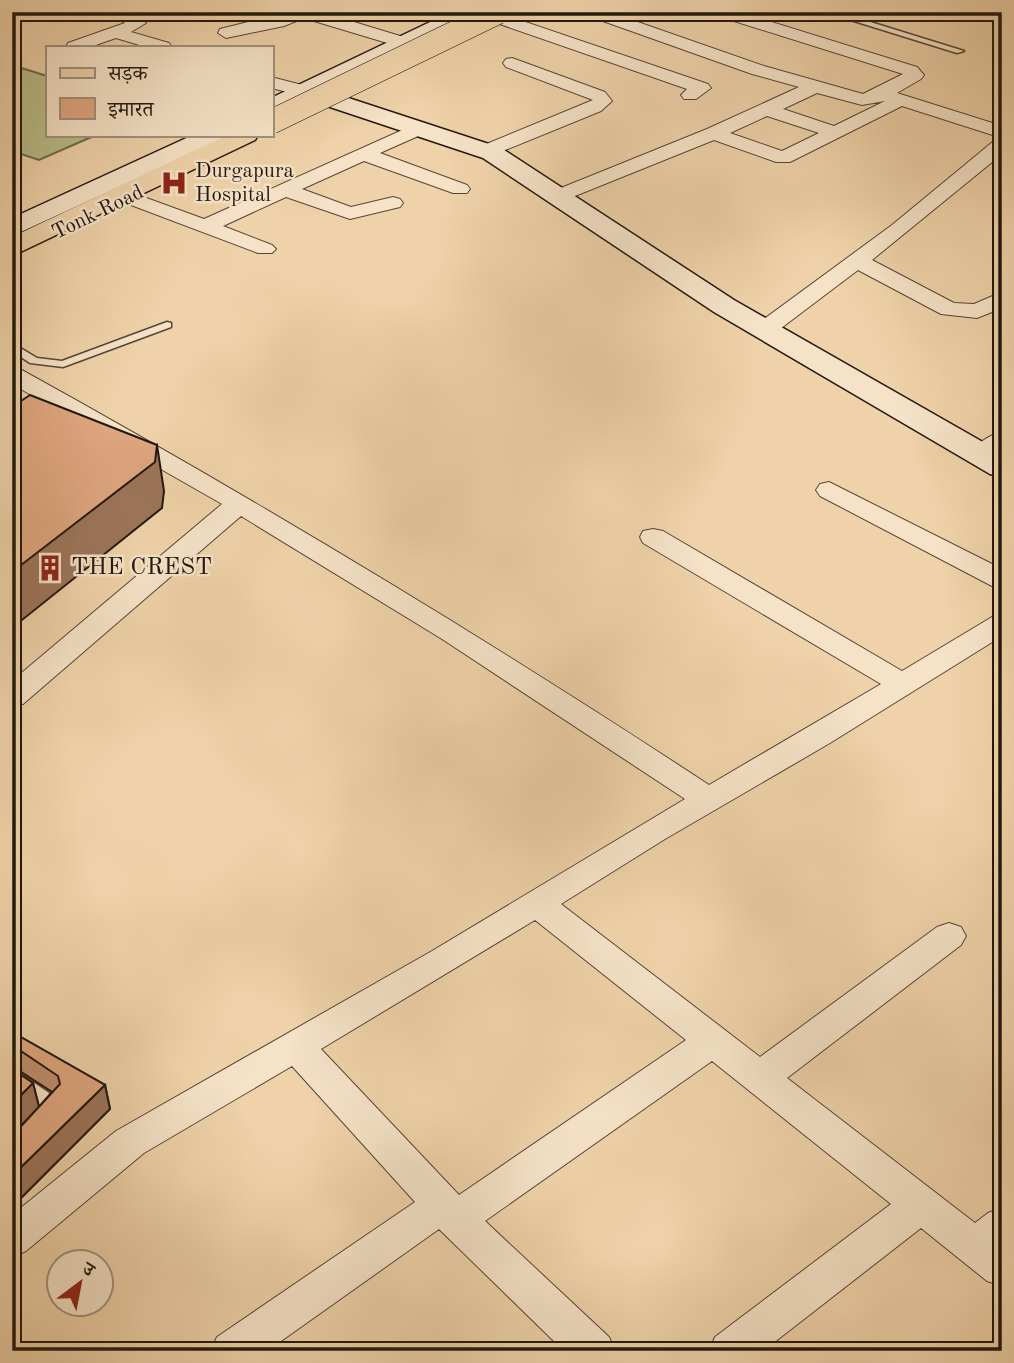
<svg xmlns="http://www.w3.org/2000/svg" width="1014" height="1363" viewBox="0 0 1014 1363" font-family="'Old Standard TT','Noto Serif Devanagari',serif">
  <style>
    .green { fill: #b8bc89; stroke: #6d6a4c; stroke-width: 2 }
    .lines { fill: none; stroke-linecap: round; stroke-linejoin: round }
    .lane-casing { stroke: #554635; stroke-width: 3 }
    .street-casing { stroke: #554635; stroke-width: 2 }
    .secondary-casing { stroke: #22180e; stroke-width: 3 }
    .primary-casing { stroke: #22180e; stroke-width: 3 }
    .lane { fill: #f5e2c7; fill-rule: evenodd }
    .street { fill: #f5e2c7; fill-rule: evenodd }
    .secondary { fill: #f5e2c7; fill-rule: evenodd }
    .primary { fill: #efd2a9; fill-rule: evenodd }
    .primary-bridge-casing { stroke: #22180e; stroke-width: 25; stroke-linecap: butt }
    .primary-bridge { stroke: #efd2a9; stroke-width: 24 }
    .wall { fill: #c08f6d; stroke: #22180e; stroke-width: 2 }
    .shaded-wall { fill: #9c7459; stroke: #22180e; stroke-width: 2 }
    .building { fill: #dfa67f; stroke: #22180e; stroke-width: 2 }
    .labels { text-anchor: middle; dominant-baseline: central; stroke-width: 5; stroke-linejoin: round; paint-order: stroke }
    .far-poi-label { font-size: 21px; fill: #22180e; stroke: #f5e2c7; text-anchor: start }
    .far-street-label { font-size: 21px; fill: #22180e; stroke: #f5e2c7 }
    .poi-label { font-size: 24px; fill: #22180e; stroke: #f5e2c7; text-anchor: start }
  </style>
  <rect width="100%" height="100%" fill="#efd2a9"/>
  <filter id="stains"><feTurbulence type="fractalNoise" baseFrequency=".00286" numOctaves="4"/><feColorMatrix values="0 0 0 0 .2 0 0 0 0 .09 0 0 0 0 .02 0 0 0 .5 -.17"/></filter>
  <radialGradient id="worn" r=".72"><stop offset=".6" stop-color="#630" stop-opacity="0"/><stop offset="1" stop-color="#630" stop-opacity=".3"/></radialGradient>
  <path class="green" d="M 12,65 L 47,76 L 47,135 L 96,135 L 39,160 L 12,151 Z"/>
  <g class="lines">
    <g class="lane-casing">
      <path id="lane" d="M 825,12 L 838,12 L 964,51 L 957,53 Z
        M 167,322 L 171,323 L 171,327 L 63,367 L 30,363 L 12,351 L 12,343 L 37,358 L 62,361 Z
        M 12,1068 L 61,1101 L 64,1106 C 59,1115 56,1118 46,1115 L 44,1108 L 12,1085 Z"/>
    </g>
    <g class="street-casing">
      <path id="street" d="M 108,12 C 123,12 136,12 146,23 L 131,32 L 169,43 L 172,47 L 146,47 L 116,38 L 90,47 L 66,47 L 68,43 L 125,23 Z
        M 288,12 L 321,12 L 410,39 L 413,43 L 404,48 L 304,18 L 284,26 L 226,38 L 218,33 L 220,29 Z
        M 496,12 L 708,84 L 711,88 L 696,99 L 684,99 L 681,95 L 687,89 L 491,21 L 489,17 Z
        M 584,12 L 609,12 L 764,66 L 863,94 L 903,74 L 715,15 L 713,12 L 739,12 L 917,67 L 924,75 L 921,79 L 897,93 L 1002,126 L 1002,138 L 902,106 L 790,162 L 776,162 L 714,140 L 565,200 L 551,200 L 548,196 L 551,192 L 707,129 L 799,87 L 752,74 L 586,15 ZM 817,93 L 862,105 L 885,101 L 834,126 L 783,109 ZM 767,116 L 819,133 L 782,151 L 730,133 Z
        M 512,58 L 605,92 L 612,101 L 601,111 L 493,155 L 479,155 L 476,151 L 479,147 L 593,100 L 506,67 L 503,63 L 506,59 Z
        M 271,77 L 310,87 L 313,91 L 304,96 L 271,88 Z
        M 418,123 L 425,125 L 427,129 L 425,133 L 380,153 L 467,185 L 470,189 L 467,193 L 453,193 L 364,161 L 302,189 L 351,207 L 393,197 L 400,199 L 403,203 L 400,207 L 350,219 L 286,197 L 223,226 L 272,245 L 276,249 L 272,253 L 258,253 L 123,202 L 120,198 L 123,194 L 130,192 L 204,219 Z
        M 1002,138 L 1002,154 L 872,260 L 954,303 L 974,304 L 1002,292 L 1002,308 L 977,318 L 941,314 L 858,270 L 772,335 L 756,335 L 753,330 L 756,325 L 892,225 L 995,140 Z
        M 12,367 L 20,369 C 255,499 484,637 709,785 L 881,684 L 643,543 L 640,537 L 643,531 L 653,529 L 663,531 L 902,671 L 992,617 L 1002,614 L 1002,636 L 830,743 L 665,839 L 561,904 L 760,1057 L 937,927 L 949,923 L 961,927 L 966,936 L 961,945 L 787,1078 L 975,1223 L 988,1213 L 1002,1208 L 1002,1286 L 987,1281 L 921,1228 L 763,1351 L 709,1351 L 715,1337 L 891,1204 L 712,1061 L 485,1221 L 609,1337 L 615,1351 L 564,1351 L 439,1229 L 267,1351 L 211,1351 L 217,1337 L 415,1202 L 292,1066 L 144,1153 L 26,1251 L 12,1257 L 12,1215 L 116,1131 L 432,951 L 685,799 L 442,639 L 241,516 L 23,704 L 12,706 L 12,681 L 222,504 L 12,384 ZM 535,920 L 686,1040 L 459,1195 L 321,1049 Z
        M 1002,432 L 1002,451 C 991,459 985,464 972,460 L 968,455 C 976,444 989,435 1002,432 Z
        M 829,482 L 1002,569 L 1002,588 L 992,586 L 820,496 L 816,490 L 820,484 Z"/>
    </g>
    <g class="secondary-casing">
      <path id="secondary" d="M 451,12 L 478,12 L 476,17 L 324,90 L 501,148 L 734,300 L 1002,453 L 1002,477 L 990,474 L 714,312 L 483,158 L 306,99 L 271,114 L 271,98 Z
        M 193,135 L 224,135 L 221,140 L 12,236 L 12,218 Z"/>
    </g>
    <g class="primary-casing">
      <path id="primary" d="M 227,135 L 258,135 L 255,140 L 12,256 L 12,237 Z"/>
    </g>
    <use href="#lane" class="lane"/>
    <use href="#street" class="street"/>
    <use href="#secondary" class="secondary"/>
    <use href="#primary" class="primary"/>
    <g class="primary-bridge-casing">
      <path id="primary-bridge" d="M 271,122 L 498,12"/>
    </g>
    <use href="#primary-bridge" class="primary-bridge"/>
  </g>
  <path class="wall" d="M 12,1032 L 105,1085 L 110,1109 L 12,1207 L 12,1069 L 33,1083 L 39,1107 L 52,1092 L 12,1066 Z"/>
  <path class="shaded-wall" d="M 157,445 L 164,491 L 162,508 L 12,628 L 12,572 Z
    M 33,1083 L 39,1107 L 12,1135 L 12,1104 Z
    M 105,1085 L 110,1109 L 12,1207 L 12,1176 Z"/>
  <path class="building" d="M 30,395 L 157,445 L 155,462 L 12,572 L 12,407 Z
    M 12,1032 L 105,1085 L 12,1176 L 12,1134 L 14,1134 L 60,1084 L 58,1076 L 12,1045 Z
    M 12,1069 L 33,1083 L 12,1104 Z"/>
  <defs>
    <g id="hospital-bare" transform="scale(2.1)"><path d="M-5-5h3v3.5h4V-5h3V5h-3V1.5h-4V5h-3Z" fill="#8f2418" stroke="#f5e2c7" stroke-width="2.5" paint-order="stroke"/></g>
    <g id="building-bare" transform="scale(2.1)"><path d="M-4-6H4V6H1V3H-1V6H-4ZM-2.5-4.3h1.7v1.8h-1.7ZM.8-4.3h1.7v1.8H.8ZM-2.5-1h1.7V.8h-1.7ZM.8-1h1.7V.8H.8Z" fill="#8f2418" stroke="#f5e2c7" stroke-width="2.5" paint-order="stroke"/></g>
  </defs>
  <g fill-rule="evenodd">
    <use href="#hospital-bare" x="174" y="183"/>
    <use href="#building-bare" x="50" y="568"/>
  </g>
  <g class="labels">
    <g class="far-poi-label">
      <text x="195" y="171">Durgapura<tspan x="195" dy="24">Hospital</tspan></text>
    </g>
    <g class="far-street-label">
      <text transform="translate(98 213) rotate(-26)">Tonk Road</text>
    </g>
    <g class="poi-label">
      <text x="71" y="568">THE CREST</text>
    </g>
  </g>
  <rect width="1014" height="1363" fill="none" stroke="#efd2a9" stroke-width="42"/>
  <rect x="14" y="14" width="986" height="1335" fill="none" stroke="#22180e" stroke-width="3.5"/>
  <rect x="21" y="21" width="972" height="1321" fill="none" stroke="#22180e" stroke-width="2"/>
  <rect x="46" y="46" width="228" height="91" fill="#f5e2c7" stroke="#a1917d" stroke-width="2"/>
  <rect x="60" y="68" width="35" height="10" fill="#efd2a9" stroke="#a1917d" stroke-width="2"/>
  <text x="108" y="80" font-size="21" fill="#22180e">सड़क</text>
  <rect x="60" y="98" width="35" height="21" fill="#dfa67f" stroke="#a1917d" stroke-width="2"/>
  <text x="108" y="116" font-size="21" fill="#22180e">इमारत</text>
  <g transform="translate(80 1283) rotate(32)"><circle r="33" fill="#f5e2c7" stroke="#a1917d" stroke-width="2"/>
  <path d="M0-5L12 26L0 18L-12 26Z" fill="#8f2418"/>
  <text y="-10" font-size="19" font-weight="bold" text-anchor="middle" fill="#22180e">उ</text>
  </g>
  <rect width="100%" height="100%" filter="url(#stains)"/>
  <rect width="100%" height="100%" fill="url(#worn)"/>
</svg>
